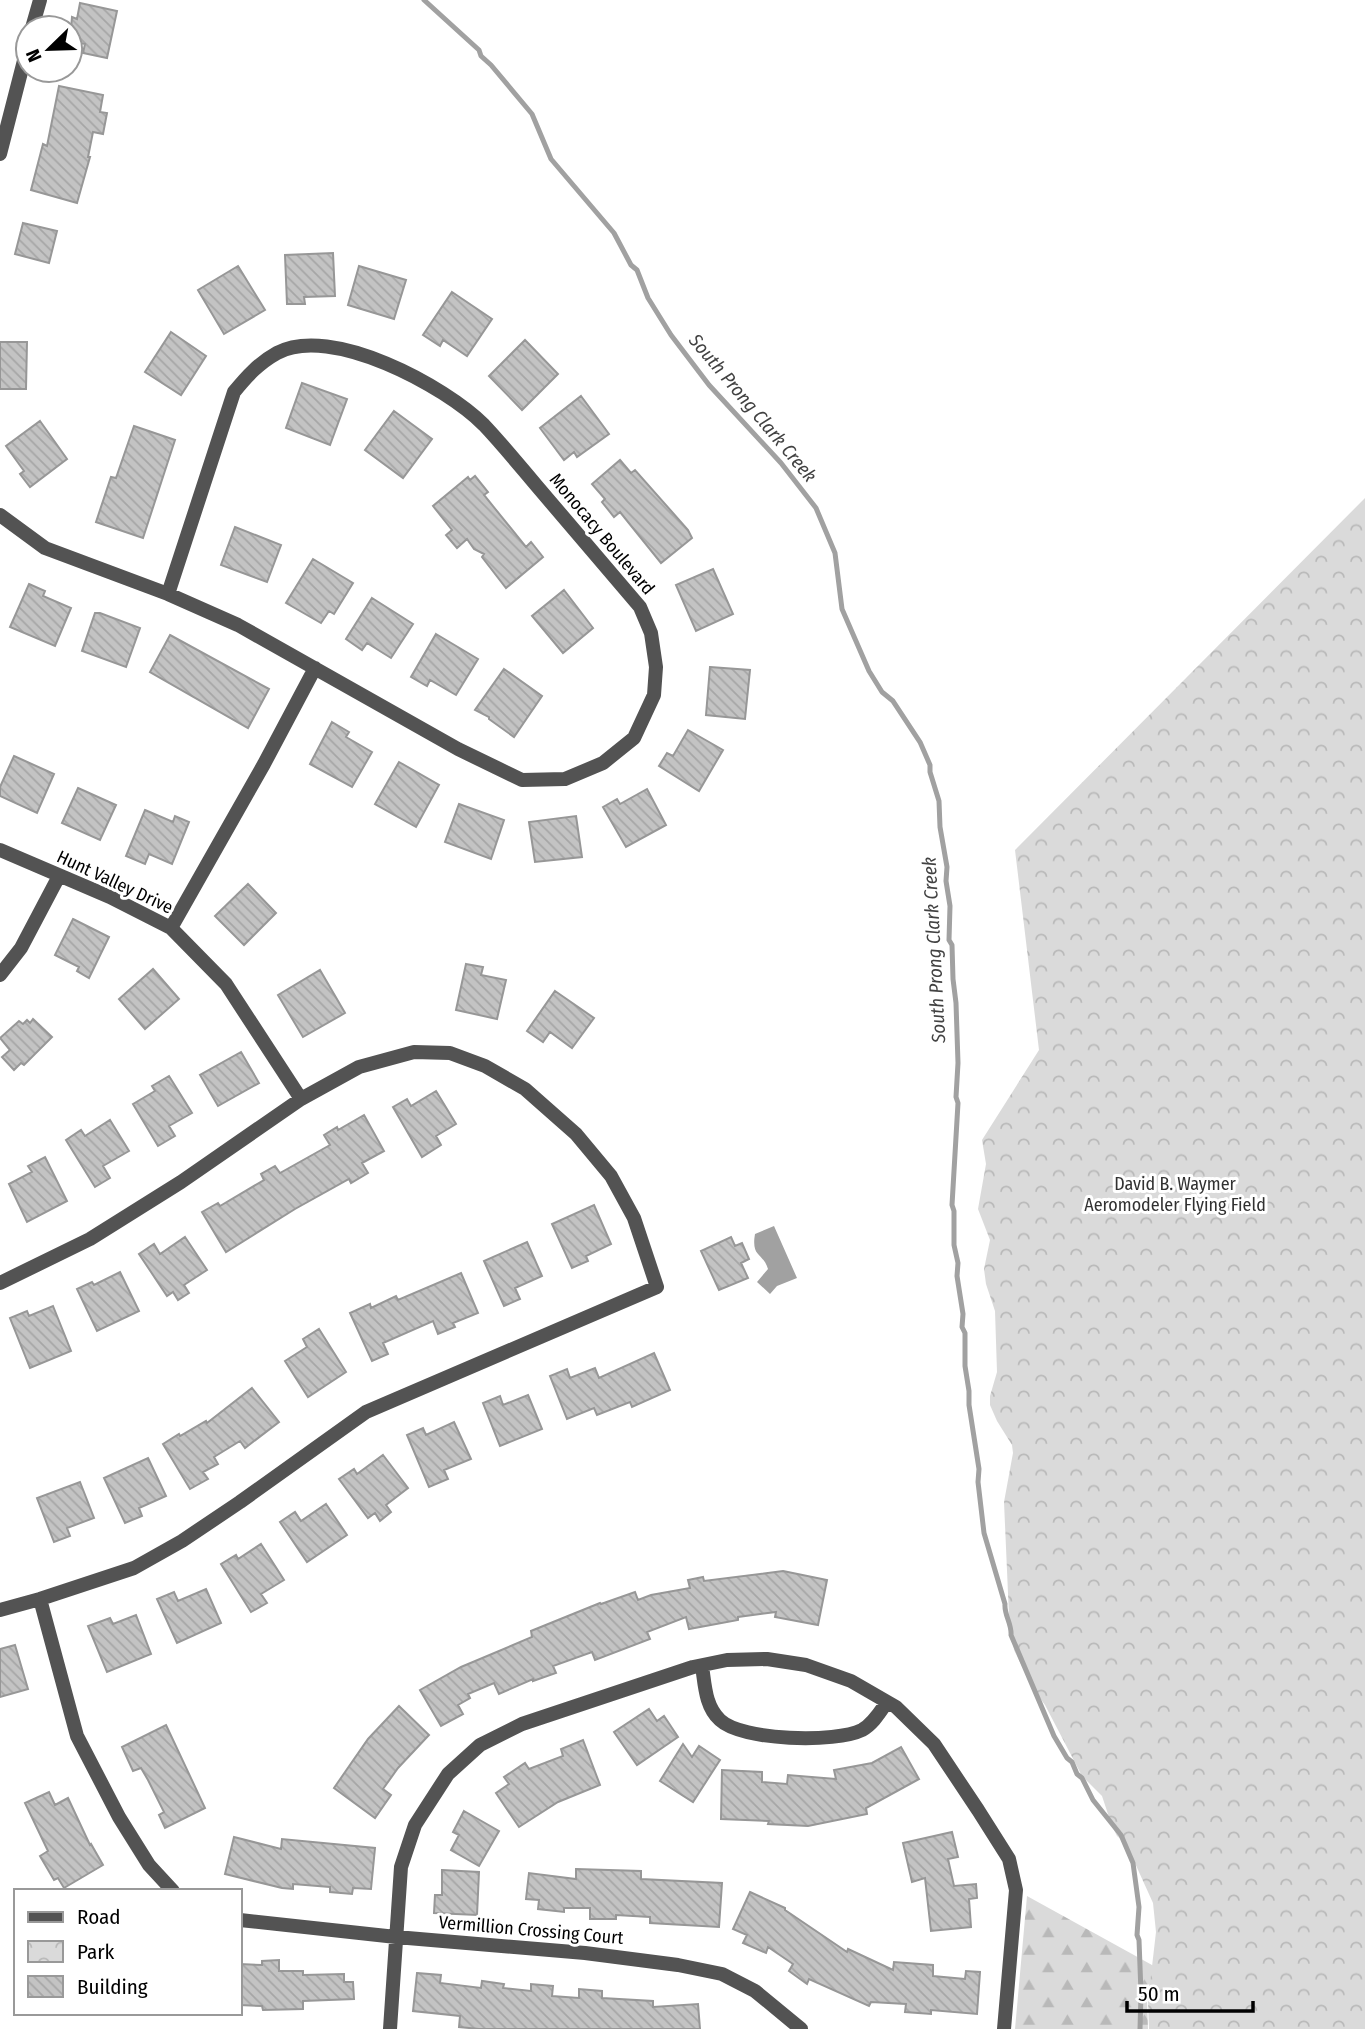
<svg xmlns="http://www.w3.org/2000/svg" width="1365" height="2029" viewBox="0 0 1365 2029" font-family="'Fira Sans Condensed',sans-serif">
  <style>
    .forest { fill: url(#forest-firs) }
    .park { fill: url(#park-crowns) }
    .water { fill: #a1a1a1 }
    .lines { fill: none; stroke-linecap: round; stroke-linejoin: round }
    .stream { stroke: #a1a1a1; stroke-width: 5 }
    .building { fill: url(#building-back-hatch); stroke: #979797; stroke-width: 2 }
    .minor { stroke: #535353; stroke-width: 14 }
    .labels { text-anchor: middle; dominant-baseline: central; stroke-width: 6; stroke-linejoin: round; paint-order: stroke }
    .street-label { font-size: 18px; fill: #000; stroke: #fff }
    .park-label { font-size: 18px; fill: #313131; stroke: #fff }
    .water-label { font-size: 19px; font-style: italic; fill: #424242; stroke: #fff }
  </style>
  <defs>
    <pattern id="forest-firs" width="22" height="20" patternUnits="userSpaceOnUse" patternTransform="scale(1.75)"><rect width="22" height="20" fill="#dadada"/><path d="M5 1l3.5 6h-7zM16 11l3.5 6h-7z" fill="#b9b9b9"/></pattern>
    <pattern id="park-crowns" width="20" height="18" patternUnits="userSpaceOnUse" patternTransform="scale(1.75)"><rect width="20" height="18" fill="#dadada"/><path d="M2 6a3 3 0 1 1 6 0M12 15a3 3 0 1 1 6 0" fill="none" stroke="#b9b9b9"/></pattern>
    <pattern id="building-back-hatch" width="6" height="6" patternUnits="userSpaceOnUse" patternTransform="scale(1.75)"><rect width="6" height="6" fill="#c3c3c3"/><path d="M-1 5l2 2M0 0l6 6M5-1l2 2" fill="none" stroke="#a6a6a6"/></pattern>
  </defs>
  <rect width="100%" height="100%" fill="#fff"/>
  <path class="forest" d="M 1027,1896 L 1152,1965 L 1365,2029 L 1149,2029 L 1149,1985 L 1147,2000 L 1148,2029 L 1015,2029 Z"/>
  <path class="park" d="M 1365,498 L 1365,2029 L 1149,2029 L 1148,2001 L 1156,1932 L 1153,1903 L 1134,1861 L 1123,1841 L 1117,1836 L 1112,1826 L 1102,1796 L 1082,1776 L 1045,1705 L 1032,1687 L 1014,1650 L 1009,1616 L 1004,1502 L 1013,1453 L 1012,1445 L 997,1421 L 990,1405 L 990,1396 L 997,1372 L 995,1311 L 986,1284 L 984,1269 L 990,1240 L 978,1209 L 986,1164 L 982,1140 L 1039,1050 L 1015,850 Z"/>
  <path class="water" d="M 774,1226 L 797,1278 L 777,1286 L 770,1294 L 757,1282 L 768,1269 C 763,1252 751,1258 755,1234 Z"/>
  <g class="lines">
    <path class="stream" d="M 424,0 L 479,50 L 481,56 L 491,65 L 532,114 L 551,159 L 614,233 L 631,265 L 637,270 L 648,298 L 671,335 L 709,385 L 781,463 L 816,508 L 835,553 L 842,609 L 869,671 L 882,692 L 893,701 L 920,742 L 930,765 L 930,772 L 939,801 L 940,827 L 947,867 L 946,881 L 950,906 L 949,940 L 952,945 L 953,979 L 956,1003 L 958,1063 L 956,1097 L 958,1103 L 952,1205 L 954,1211 L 954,1245 L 958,1263 L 957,1276 L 963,1314 L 962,1327 L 965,1333 L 965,1366 L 969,1391 L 969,1405 L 979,1469 L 978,1482 L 984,1533 L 1005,1604 C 1004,1615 1012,1624 1011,1635 L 1054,1736 L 1067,1758 L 1072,1762 L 1077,1774 L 1082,1778 L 1093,1800 L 1121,1835 L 1133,1863 L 1139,1907 L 1137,1935 L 1139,1940 L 1141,1993 L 1140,2029"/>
  </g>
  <path class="building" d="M 80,3 L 117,11 L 107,58 L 83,53 L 85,44 L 70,41 L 72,17 L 77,19 Z
    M 59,86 L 103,95 L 100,112 L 107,113 L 103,134 L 93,132 L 88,157 L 90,157 L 77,203 L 31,190 L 43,144 L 47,146 Z
    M 23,223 L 57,231 L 49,263 L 15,254 Z
    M 333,253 L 335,296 L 304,297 L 305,304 L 287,304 L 285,255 Z
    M 238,266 L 265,310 L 224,334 L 198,290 Z
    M 359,266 L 406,280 L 394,319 L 348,305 Z
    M 452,292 L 492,319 L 467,356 L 443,340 L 440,346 L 423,335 Z
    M 171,332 L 206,356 L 181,395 L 145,372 Z
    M 525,340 L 558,374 L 522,410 L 489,376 Z
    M 0,342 L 27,342 L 26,389 L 0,389 Z
    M 302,383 L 347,399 L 330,445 L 286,428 Z
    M 581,396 L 609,434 L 577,457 L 574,452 L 564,460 L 540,428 Z
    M 394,411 L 432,439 L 403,478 L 365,450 Z
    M 40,421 L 67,459 L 30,487 L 20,474 L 24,471 L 6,446 Z
    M 134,426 L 175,440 L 143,538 L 96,522 L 111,477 L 116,478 Z
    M 620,460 L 631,473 L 635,470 L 688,530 L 692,538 L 661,563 L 620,512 L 614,517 L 602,502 L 605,499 L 592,484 Z
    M 475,476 L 488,492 L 484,495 L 526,547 L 531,542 L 543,557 L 506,588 L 482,557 L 484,554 L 474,549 L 467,539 L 457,548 L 446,535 L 452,530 L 433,506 L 468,477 L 470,480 Z
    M 235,527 L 281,545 L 267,582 L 221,565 Z
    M 313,559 L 353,583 L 334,614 L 329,611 L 321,623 L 286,603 Z
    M 713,569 L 733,614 L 696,631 L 676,585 Z
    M 29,584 L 45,591 L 43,596 L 71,608 L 55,646 L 10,627 Z
    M 564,590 L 593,628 L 563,653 L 532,616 Z
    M 372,598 L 413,624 L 391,658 L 367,643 L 362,650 L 346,639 Z
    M 95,613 L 100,613 L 140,628 L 126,667 L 82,651 Z
    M 436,634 L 478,659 L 456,695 L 430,680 L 427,686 L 411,677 Z
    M 170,635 L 269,689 L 248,728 L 150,672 Z
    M 710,667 L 750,670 L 745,719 L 706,715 Z
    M 504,669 L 542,696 L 514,737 L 489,719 L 489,717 L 475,710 Z
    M 332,722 L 349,732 L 346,737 L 372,752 L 352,787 L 310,764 Z
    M 688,730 L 723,750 L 699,791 L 659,766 L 667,753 L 673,756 Z
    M 14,756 L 54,774 L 37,813 L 0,796 L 0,787 Z
    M 399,762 L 439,785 L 416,827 L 375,804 Z
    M 78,788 L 116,805 L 100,840 L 62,823 Z
    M 647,789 L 666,825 L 626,847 L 603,807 L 617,799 L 620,804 Z
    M 459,804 L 504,820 L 491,859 L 445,842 Z
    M 145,810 L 173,822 L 175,816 L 189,822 L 172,864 L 149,854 L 145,864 L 126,856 Z
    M 576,816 L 582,857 L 535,862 L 529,822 Z
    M 248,884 L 276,913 L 244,945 L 215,916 Z
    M 73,919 L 109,937 L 89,978 L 77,971 L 79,967 L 55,955 Z
    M 466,964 L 483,967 L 481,975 L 506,980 L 497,1019 L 456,1010 Z
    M 153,969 L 179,999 L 145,1029 L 119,999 Z
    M 320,970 L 345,1013 L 303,1037 L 278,995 Z
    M 555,991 L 594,1018 L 572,1048 L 550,1032 L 543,1042 L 527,1031 Z
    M 33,1019 L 52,1037 L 24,1065 L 21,1063 L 14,1070 L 2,1057 L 10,1050 L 0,1038 L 19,1021 L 23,1024 L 27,1020 L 30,1023 Z
    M 241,1052 L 259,1083 L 218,1106 L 200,1075 Z
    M 169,1076 L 192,1113 L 169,1126 L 175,1136 L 158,1146 L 133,1104 L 155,1091 L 152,1086 Z
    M 436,1091 L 456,1124 L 436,1136 L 441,1145 L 422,1157 L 393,1107 L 407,1099 L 411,1106 Z
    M 364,1115 L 384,1151 L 362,1163 L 368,1173 L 351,1183 L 349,1179 L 295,1209 L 226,1252 L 202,1212 L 218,1203 L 220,1206 L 264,1180 L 261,1174 L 275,1166 L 280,1173 L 330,1145 L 324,1135 L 337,1127 L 338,1130 Z
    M 110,1120 L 129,1151 L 103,1166 L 110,1178 L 95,1187 L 66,1140 L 81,1130 L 85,1136 Z
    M 45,1157 L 67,1201 L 27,1222 L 9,1184 L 32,1172 L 28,1166 Z
    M 594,1205 L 611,1244 L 586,1256 L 588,1261 L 572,1268 L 552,1224 Z
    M 185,1237 L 207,1270 L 184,1285 L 189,1293 L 178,1300 L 173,1292 L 167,1296 L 139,1254 L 154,1244 L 160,1254 Z
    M 731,1237 L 735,1246 L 742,1243 L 749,1259 L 741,1263 L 748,1278 L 719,1290 L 701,1251 Z
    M 527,1242 L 542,1276 L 515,1288 L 520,1299 L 504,1306 L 484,1261 Z
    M 120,1272 L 139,1311 L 97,1331 L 77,1289 L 92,1282 L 94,1285 Z
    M 461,1273 L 478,1313 L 453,1323 L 455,1327 L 438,1334 L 433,1321 L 383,1343 L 388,1354 L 372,1361 L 350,1313 L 370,1304 L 371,1308 L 396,1296 L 398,1300 Z
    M 53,1306 L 71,1351 L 30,1368 L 10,1318 L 27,1311 L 29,1316 Z
    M 319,1329 L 346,1372 L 308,1397 L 285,1361 L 307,1347 L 303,1339 Z
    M 654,1353 L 670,1390 L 632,1407 L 630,1402 L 597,1415 L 594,1408 L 567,1419 L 550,1376 L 567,1369 L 570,1378 L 595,1368 L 599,1378 Z
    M 252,1388 L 279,1422 L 245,1448 L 240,1441 L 214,1457 L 218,1464 L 203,1472 L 208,1479 L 190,1489 L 163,1444 L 179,1434 L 180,1436 L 206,1421 L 207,1423 Z
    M 528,1395 L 542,1429 L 500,1446 L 483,1403 L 500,1396 L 503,1405 Z
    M 454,1422 L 471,1459 L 444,1470 L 448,1479 L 429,1487 L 407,1435 L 423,1428 L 426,1435 Z
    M 383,1455 L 408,1488 L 386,1505 L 391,1512 L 380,1521 L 375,1513 L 368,1518 L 339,1479 L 354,1469 L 357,1474 Z
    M 148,1458 L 166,1496 L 139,1508 L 142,1516 L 125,1523 L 104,1478 Z
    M 80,1482 L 94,1518 L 67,1528 L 70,1536 L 54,1542 L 37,1498 Z
    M 326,1504 L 347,1535 L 307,1562 L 280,1522 L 295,1512 L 301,1521 Z
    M 261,1544 L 284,1580 L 261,1594 L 267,1603 L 251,1612 L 221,1564 L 236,1555 L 238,1559 Z
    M 783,1571 L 827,1580 L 818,1625 L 775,1617 L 776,1612 L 738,1617 L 738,1620 L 689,1629 L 686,1617 L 647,1632 L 650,1639 L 595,1660 L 592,1652 L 553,1666 L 556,1673 L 533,1681 L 533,1679 L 499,1694 L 494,1683 L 468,1694 L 470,1698 L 458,1705 L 463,1714 L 441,1726 L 420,1690 L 461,1667 L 532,1637 L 531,1631 L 600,1603 L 601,1604 L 635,1592 L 638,1600 L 651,1595 L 690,1588 L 688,1580 L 703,1577 L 704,1581 Z
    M 206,1589 L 221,1623 L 177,1643 L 157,1599 L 174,1592 L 178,1601 Z
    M 136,1615 L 151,1654 L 107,1672 L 88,1626 L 110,1618 L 113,1624 Z
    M 15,1645 L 28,1689 L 0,1697 L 0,1649 Z
    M 399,1706 L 429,1735 L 398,1768 L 383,1789 L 391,1795 L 375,1818 L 334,1788 L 368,1739 Z
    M 649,1709 L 657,1721 L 664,1716 L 678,1737 L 637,1765 L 614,1732 Z
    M 166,1725 L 205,1808 L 165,1828 L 159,1815 L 164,1812 L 148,1780 L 141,1768 L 133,1771 L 122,1747 Z
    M 583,1740 L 600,1785 L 558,1802 L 519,1827 L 496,1793 L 509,1784 L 504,1777 L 525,1763 L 529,1769 L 563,1756 L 561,1749 Z
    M 683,1744 L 692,1757 L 699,1746 L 720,1760 L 693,1802 L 660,1781 Z
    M 901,1747 L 919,1779 L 866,1808 L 867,1814 L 808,1826 L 768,1824 L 769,1821 L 721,1819 L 722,1770 L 762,1772 L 762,1782 L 787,1784 L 788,1775 L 836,1779 L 834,1770 L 872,1763 Z
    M 49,1792 L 55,1805 L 68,1798 L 90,1845 L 91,1844 L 103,1865 L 64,1888 L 58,1878 L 54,1880 L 40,1856 L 48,1851 L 25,1803 Z
    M 464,1811 L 499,1831 L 479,1866 L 451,1850 L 459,1835 L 453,1832 Z
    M 952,1832 L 958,1857 L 948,1859 L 954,1886 L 976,1884 L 977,1898 L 969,1899 L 971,1927 L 931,1931 L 925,1878 L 912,1882 L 903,1843 Z
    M 234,1837 L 281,1849 L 282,1839 L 375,1848 L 371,1889 L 353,1888 L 352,1894 L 330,1892 L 330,1887 L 293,1884 L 293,1889 L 282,1888 L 225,1874 Z
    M 576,1869 L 641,1871 L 641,1879 L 722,1883 L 719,1927 L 650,1923 L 650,1917 L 616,1915 L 616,1919 L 590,1919 L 590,1908 L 564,1908 L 564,1912 L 538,1909 L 539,1900 L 526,1899 L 529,1873 L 576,1879 Z
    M 442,1870 L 479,1872 L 477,1915 L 434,1913 L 435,1895 L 442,1895 Z
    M 750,1892 L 785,1908 L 785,1910 L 847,1952 L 848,1949 L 893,1970 L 894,1962 L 933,1965 L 933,1976 L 965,1979 L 966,1971 L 980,1972 L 977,2014 L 931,2010 L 931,2014 L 905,2012 L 906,2004 L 871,2002 L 869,2006 L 809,1979 L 807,1984 L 789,1971 L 793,1964 L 768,1947 L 766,1953 L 743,1943 L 747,1935 L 733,1929 Z
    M 279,1960 L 279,1971 L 303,1971 L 303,1975 L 344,1974 L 344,1982 L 353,1982 L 354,1999 L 303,2001 L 303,2009 L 263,2010 L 262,2006 L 240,2005 L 240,1964 L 262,1965 L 262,1961 Z
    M 417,1973 L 441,1975 L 440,1983 L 481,1988 L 482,1981 L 504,1984 L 503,1988 L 531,1991 L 531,1984 L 553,1986 L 552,1996 L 579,1998 L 579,1989 L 602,1991 L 602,1998 L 653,2001 L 653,2007 L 698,2004 L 700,2029 L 479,2029 L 459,2027 L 460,2016 L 413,2011 Z"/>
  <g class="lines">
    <path class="minor" d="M 32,28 L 40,0
      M 0,154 L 28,45
      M 0,515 L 45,548 L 168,594 L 238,625 L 458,749 L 522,780 L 565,779 L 603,763 L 634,738 L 654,695 L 656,667 L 651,633 L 640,607 C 605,566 571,526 536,485 C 519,465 502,444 484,425 C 445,386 331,324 277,353 C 259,363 247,376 234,392 L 168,594
      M 0,850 L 110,897 L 171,928 L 226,984 L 301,1099
      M 171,928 L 264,764 L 315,668
      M 0,975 L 21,948 L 59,876
      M 0,1283 L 90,1239 L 181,1182 L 301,1099 L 359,1067 L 414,1052 L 450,1053 L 485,1066 L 525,1089 L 576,1134 L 611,1176 L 634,1218 L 657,1287 L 366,1412 L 240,1502 L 182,1541 L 134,1568 L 40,1599 L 0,1610
      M 40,1599 L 77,1736 L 119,1817 L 149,1865 L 173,1891
      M 702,1666 C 705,1685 705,1706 720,1720 C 742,1741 836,1743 862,1730 C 873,1724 880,1712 887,1702
      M 240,1920 L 396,1937 L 585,1953 L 678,1965 L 722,1974 L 755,1991 L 801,2029
      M 390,2029 L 401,1867 L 415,1825 L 448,1774 L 480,1745 L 522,1724 L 693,1667 L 727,1660 L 767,1659 L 806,1665 L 851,1681 L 896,1707 L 934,1744 L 978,1810 L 1009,1859 L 1016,1890 L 1004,2029"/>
  </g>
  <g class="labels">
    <g class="street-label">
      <text transform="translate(602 534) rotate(50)">Monocacy Boulevard</text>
      <text transform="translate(115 882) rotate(25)">Hunt Valley Drive</text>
      <text transform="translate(531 1930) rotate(5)">Vermillion Crossing Court</text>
    </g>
    <g class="park-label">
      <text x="1175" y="1184">David B. Waymer<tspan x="1175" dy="21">Aeromodeler Flying Field</tspan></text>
    </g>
    <g class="water-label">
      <text transform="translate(753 408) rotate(50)">South Prong Clark Creek</text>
      <text transform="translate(934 950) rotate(-93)">South Prong Clark Creek</text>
    </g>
  </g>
  <rect x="14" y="1889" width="228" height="126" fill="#ffffff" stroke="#999999" stroke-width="2"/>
  <rect x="28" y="1912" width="35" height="10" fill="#535353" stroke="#999999" stroke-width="2"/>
  <text x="77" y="1924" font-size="21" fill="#000000">Road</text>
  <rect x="28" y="1941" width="35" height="21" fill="url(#park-crowns)" stroke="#999999" stroke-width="2"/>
  <text x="77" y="1959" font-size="21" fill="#000000">Park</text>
  <rect x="28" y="1976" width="35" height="21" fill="url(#building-back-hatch)" stroke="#999999" stroke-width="2"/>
  <text x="77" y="1994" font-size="21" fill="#000000">Building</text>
  <g transform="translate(49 49) rotate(247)"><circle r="33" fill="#ffffff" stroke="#999999" stroke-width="2"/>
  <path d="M0-5L12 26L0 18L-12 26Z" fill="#000000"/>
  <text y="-10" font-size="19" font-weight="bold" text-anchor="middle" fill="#000000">N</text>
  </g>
  <path d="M1127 2001v10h126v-10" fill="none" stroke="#000000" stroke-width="3.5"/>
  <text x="1138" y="2001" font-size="21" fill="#000000" stroke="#ffffff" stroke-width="5" paint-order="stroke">50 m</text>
</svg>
